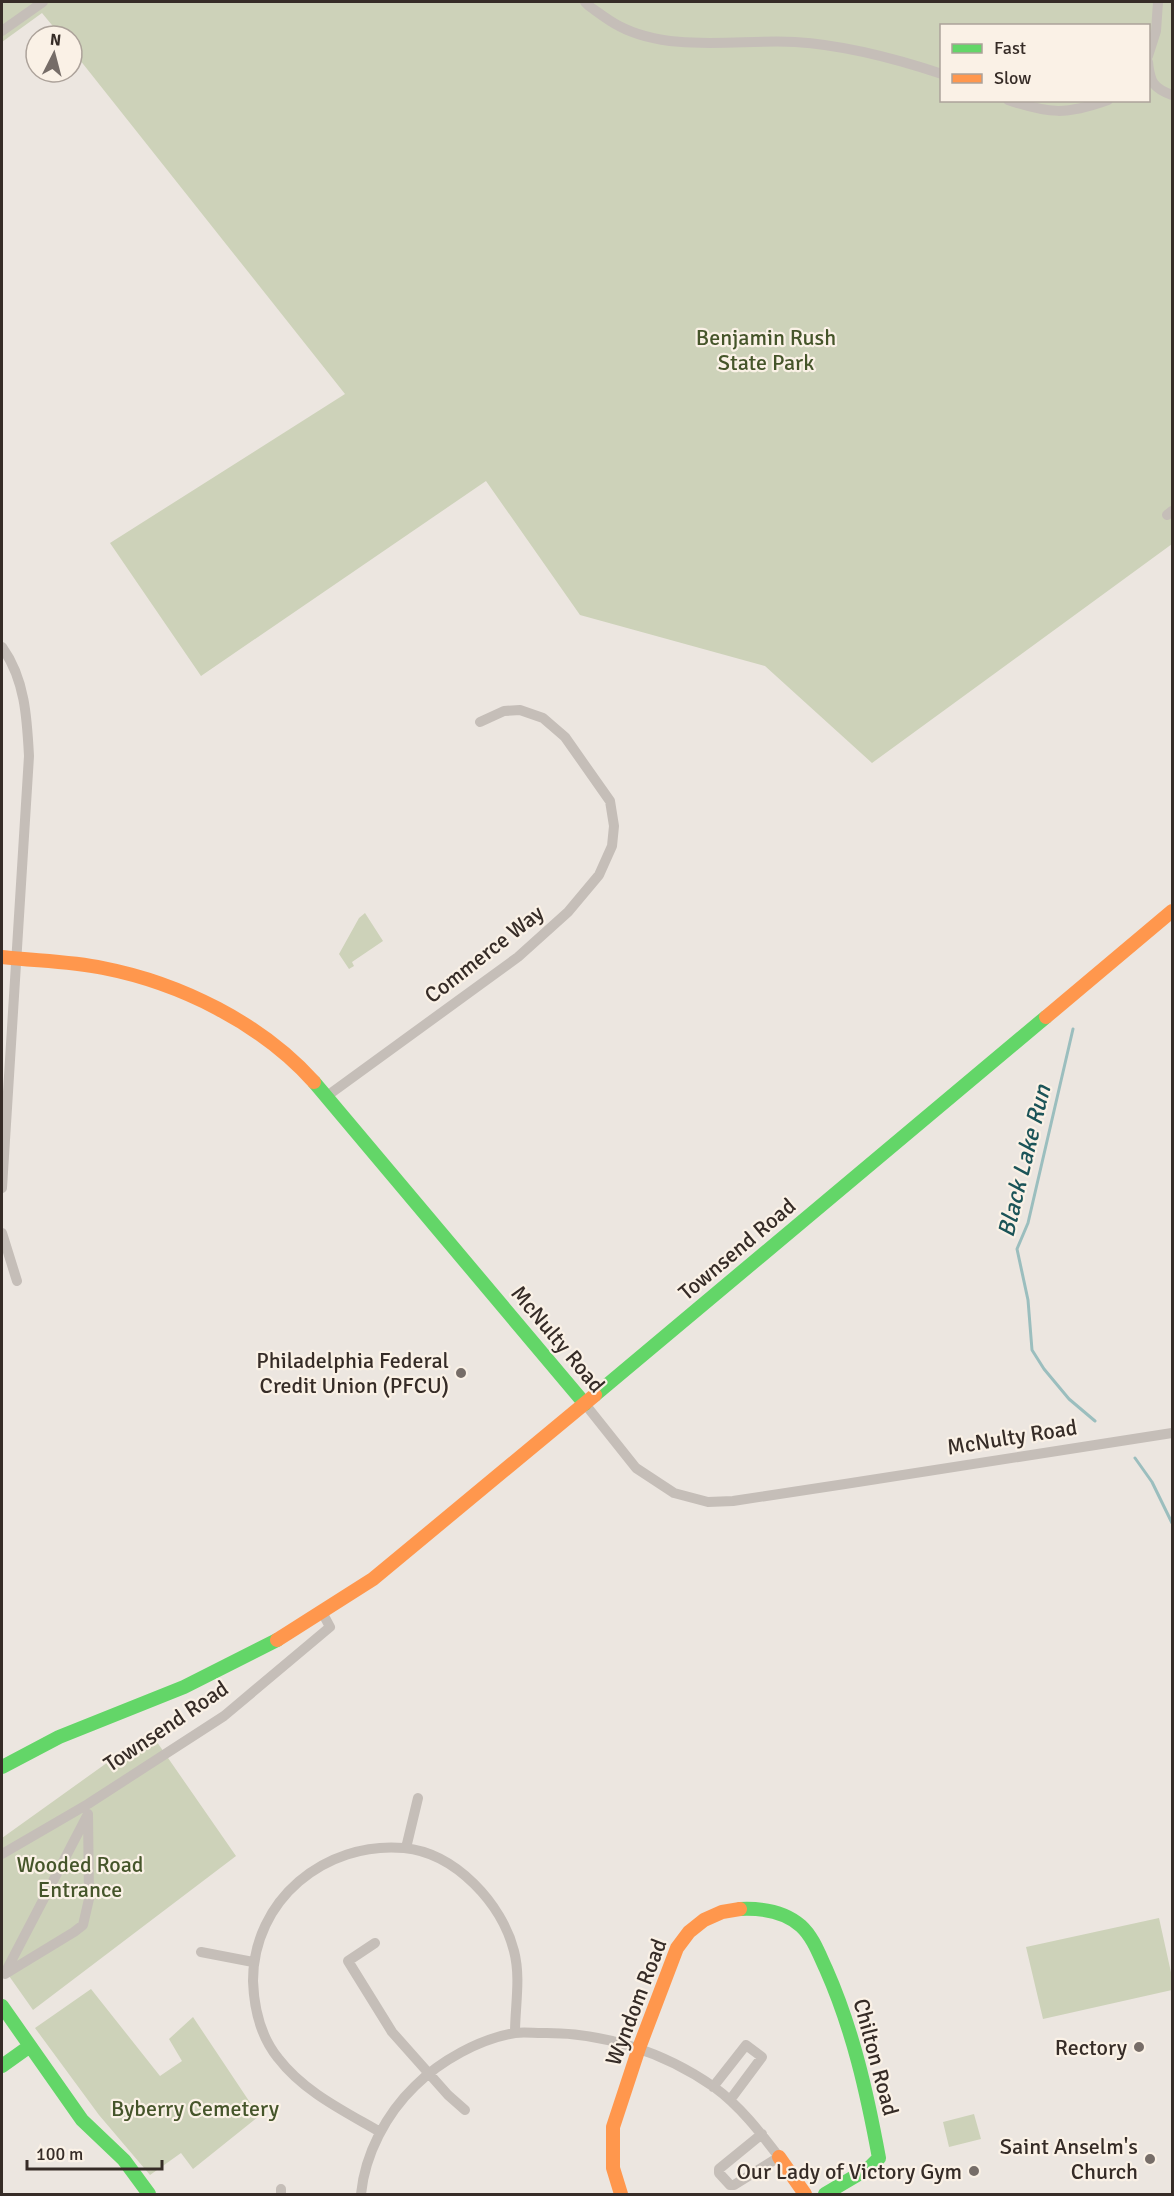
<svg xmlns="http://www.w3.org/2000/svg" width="1174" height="2196" viewBox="0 0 1174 2196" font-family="Signika,sans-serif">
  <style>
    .green { fill: #cdd2b9; fill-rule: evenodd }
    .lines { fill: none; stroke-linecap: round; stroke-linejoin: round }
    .stream { stroke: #9bbebe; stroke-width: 3 }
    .street { stroke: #c5beb8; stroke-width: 10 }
    .fast { stroke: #63d668; stroke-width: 14 }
    .slow { stroke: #ff974d; stroke-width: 14 }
    .poi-dot { fill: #766d68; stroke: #faf1e6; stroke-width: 2 }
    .labels { text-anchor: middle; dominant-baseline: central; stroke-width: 4.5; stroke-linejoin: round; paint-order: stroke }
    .park-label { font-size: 22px; fill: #45552a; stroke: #faf1e6 }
    .street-label { font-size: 22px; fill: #362c27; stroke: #faf1e6 }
    .poi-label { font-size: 22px; fill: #362c27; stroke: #faf1e6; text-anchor: end }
    .water-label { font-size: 24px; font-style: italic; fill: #1b5458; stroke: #faf1e6 }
  </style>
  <rect width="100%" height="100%" fill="#ece6e0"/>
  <path class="green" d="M 2,2 L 1172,2 L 1172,544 L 872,763 L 765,666 L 580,615 L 486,481 L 201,676 L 110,543 L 345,394 L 72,50 L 72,36 L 61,36 L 42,13 L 2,42 ZM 942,26 L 1148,26 L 1148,100 L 942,100 Z
    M 365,913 L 383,941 L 352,962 L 354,966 L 349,969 L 339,954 L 359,918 Z
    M 150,1732 L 236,1856 L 33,2010 L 2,1966 L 2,1838 Z
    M 1159,1918 L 1172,1977 L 1172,1990 L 1043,2019 L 1026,1947 Z
    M 91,1989 L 160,2076 L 182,2061 L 169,2039 L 193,2017 L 259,2116 L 193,2169 L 181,2153 L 150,2175 L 99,2115 L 35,2028 Z
    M 974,2114 L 981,2139 L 949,2147 L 943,2122 Z"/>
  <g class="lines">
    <path class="stream" d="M 1073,1029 L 1028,1223 L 1017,1249 L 1028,1300 L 1032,1350 L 1044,1369 L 1069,1399 L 1095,1421
      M 1135,1458 L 1152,1482 L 1172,1523"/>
    <path class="street" d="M 585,2 L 589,6 C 599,13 609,21 619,26 C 670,53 739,39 795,42 C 845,45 894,58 942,74
      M 2,31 L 43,2
      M 1148,56 L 1156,31 L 1158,2
      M 1148,62 C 1150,82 1153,88 1172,95
      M 1008,100 C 1050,114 1066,115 1108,100
      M 1167,515 L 1172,511
      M 2,647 C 25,679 27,718 29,756 L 2,1188
      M 327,1096 L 518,957 L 568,912 L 599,875 L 612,846 L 614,826 L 610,801 L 565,737 L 543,718 L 520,710 L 504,711 L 480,722
      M 2,1233 L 17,1281
      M 585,1404 L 636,1468 L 674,1493 L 708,1502 L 733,1501 L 845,1484 L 1172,1433
      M 406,1848 L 418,1798
      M 2,1854 L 88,1804 L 224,1716 L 330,1627 L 322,1612
      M 375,1943 L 348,1961 L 392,2032 L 448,2095 L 465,2110
      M 201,1952 L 253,1962
      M 5,1973 L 88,1814
      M 5,1974 L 74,1932 L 83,1925 L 89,1899 L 88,1814
      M 713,2087 L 746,2045 L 762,2057 L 730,2100
      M 380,2132 C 344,2111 304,2092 278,2058 C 261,2037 254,2008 253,1981 C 253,1900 325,1841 404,1848 C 456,1853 502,1904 514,1951 C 521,1978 515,2006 515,2033
      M 281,2194 L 281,2189
      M 361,2194 C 365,2154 386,2114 415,2086 C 440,2061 479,2039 515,2033 C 523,2032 533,2033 542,2033 C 603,2032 664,2052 714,2087 C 740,2106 760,2132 779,2157 L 734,2185 L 730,2185 L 719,2173 L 719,2169 L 762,2134"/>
    <path class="fast" d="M 314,1082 L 585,1404
      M 595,1395 L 1046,1017
      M 2,1767 L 59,1737 L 184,1687 L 277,1640
      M 740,1909 C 762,1908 784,1911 801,1926 C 813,1937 819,1954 826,1969 C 853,2030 867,2093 879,2158 L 869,2168 L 825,2194
      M 2,2006 L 82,2120 L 124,2160 L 149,2194
      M 2,2066 L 30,2046"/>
    <path class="slow" d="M 2,957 C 36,961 69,961 103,968 C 180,983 261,1023 314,1082
      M 1046,1017 L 1172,911
      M 277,1640 L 373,1579 L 595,1395
      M 779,2157 L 805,2194
      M 621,2194 L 613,2168 L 613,2127 L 639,2048 L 677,1948 L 689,1932 L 704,1920 L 722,1912 L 740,1909"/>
  </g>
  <g class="poi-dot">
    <circle cx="461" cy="1373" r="6"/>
    <circle cx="1139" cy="2047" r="6"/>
    <circle cx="1150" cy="2159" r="6"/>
    <circle cx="974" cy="2171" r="6"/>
  </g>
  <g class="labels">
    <g class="park-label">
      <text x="766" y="337">Benjamin Rush<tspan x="766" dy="25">State Park</tspan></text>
      <text x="80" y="1864">Wooded Road<tspan x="80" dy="25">Entrance</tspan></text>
      <text x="195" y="2108">Byberry Cemetery</text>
    </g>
    <g class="street-label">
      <text transform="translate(484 954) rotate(-38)">Commerce Way</text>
      <text transform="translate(737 1249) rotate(-40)">Townsend Road</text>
      <text transform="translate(558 1339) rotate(50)">McNulty Road</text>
      <text transform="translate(1012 1437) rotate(-9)">McNulty Road</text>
      <text transform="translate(166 1726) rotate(-34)">Townsend Road</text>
      <text transform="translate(636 2002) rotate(-69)">Wyndom Road</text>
      <text transform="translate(876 2057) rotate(75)">Chilton Road</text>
    </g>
    <g class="poi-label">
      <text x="449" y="1360">Philadelphia Federal<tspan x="449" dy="25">Credit Union (PFCU)</tspan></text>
      <text x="1127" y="2047">Rectory</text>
      <text x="1138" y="2146">Saint Anselm's<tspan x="1138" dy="25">Church</tspan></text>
      <text x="962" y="2171">Our Lady of Victory Gym</text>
    </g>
    <g class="water-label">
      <text transform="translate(1024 1161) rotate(-76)">Black Lake Run</text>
    </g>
  </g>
  <rect width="1174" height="2196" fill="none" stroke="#362c27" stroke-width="6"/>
  <rect x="940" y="24" width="210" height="78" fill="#faf1e6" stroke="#aca29a" stroke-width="1.5"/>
  <rect x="952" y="44" width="30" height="9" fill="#63d668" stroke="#aca29a" stroke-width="1.5"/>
  <text x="994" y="54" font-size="18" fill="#362c27">Fast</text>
  <rect x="952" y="74" width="30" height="9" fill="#ff974d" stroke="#aca29a" stroke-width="1.5"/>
  <text x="994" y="84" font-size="18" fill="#362c27">Slow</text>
  <g transform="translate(54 54) rotate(6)"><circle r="28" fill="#faf1e6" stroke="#aca29a" stroke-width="1.5"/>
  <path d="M0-4.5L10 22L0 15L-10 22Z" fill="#766d68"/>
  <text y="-9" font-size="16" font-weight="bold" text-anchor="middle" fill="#362c27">N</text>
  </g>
  <path d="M27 2160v9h135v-9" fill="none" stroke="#362c27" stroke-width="3"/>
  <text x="36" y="2160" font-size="18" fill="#362c27" stroke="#faf1e6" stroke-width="4.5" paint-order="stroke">100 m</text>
</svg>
